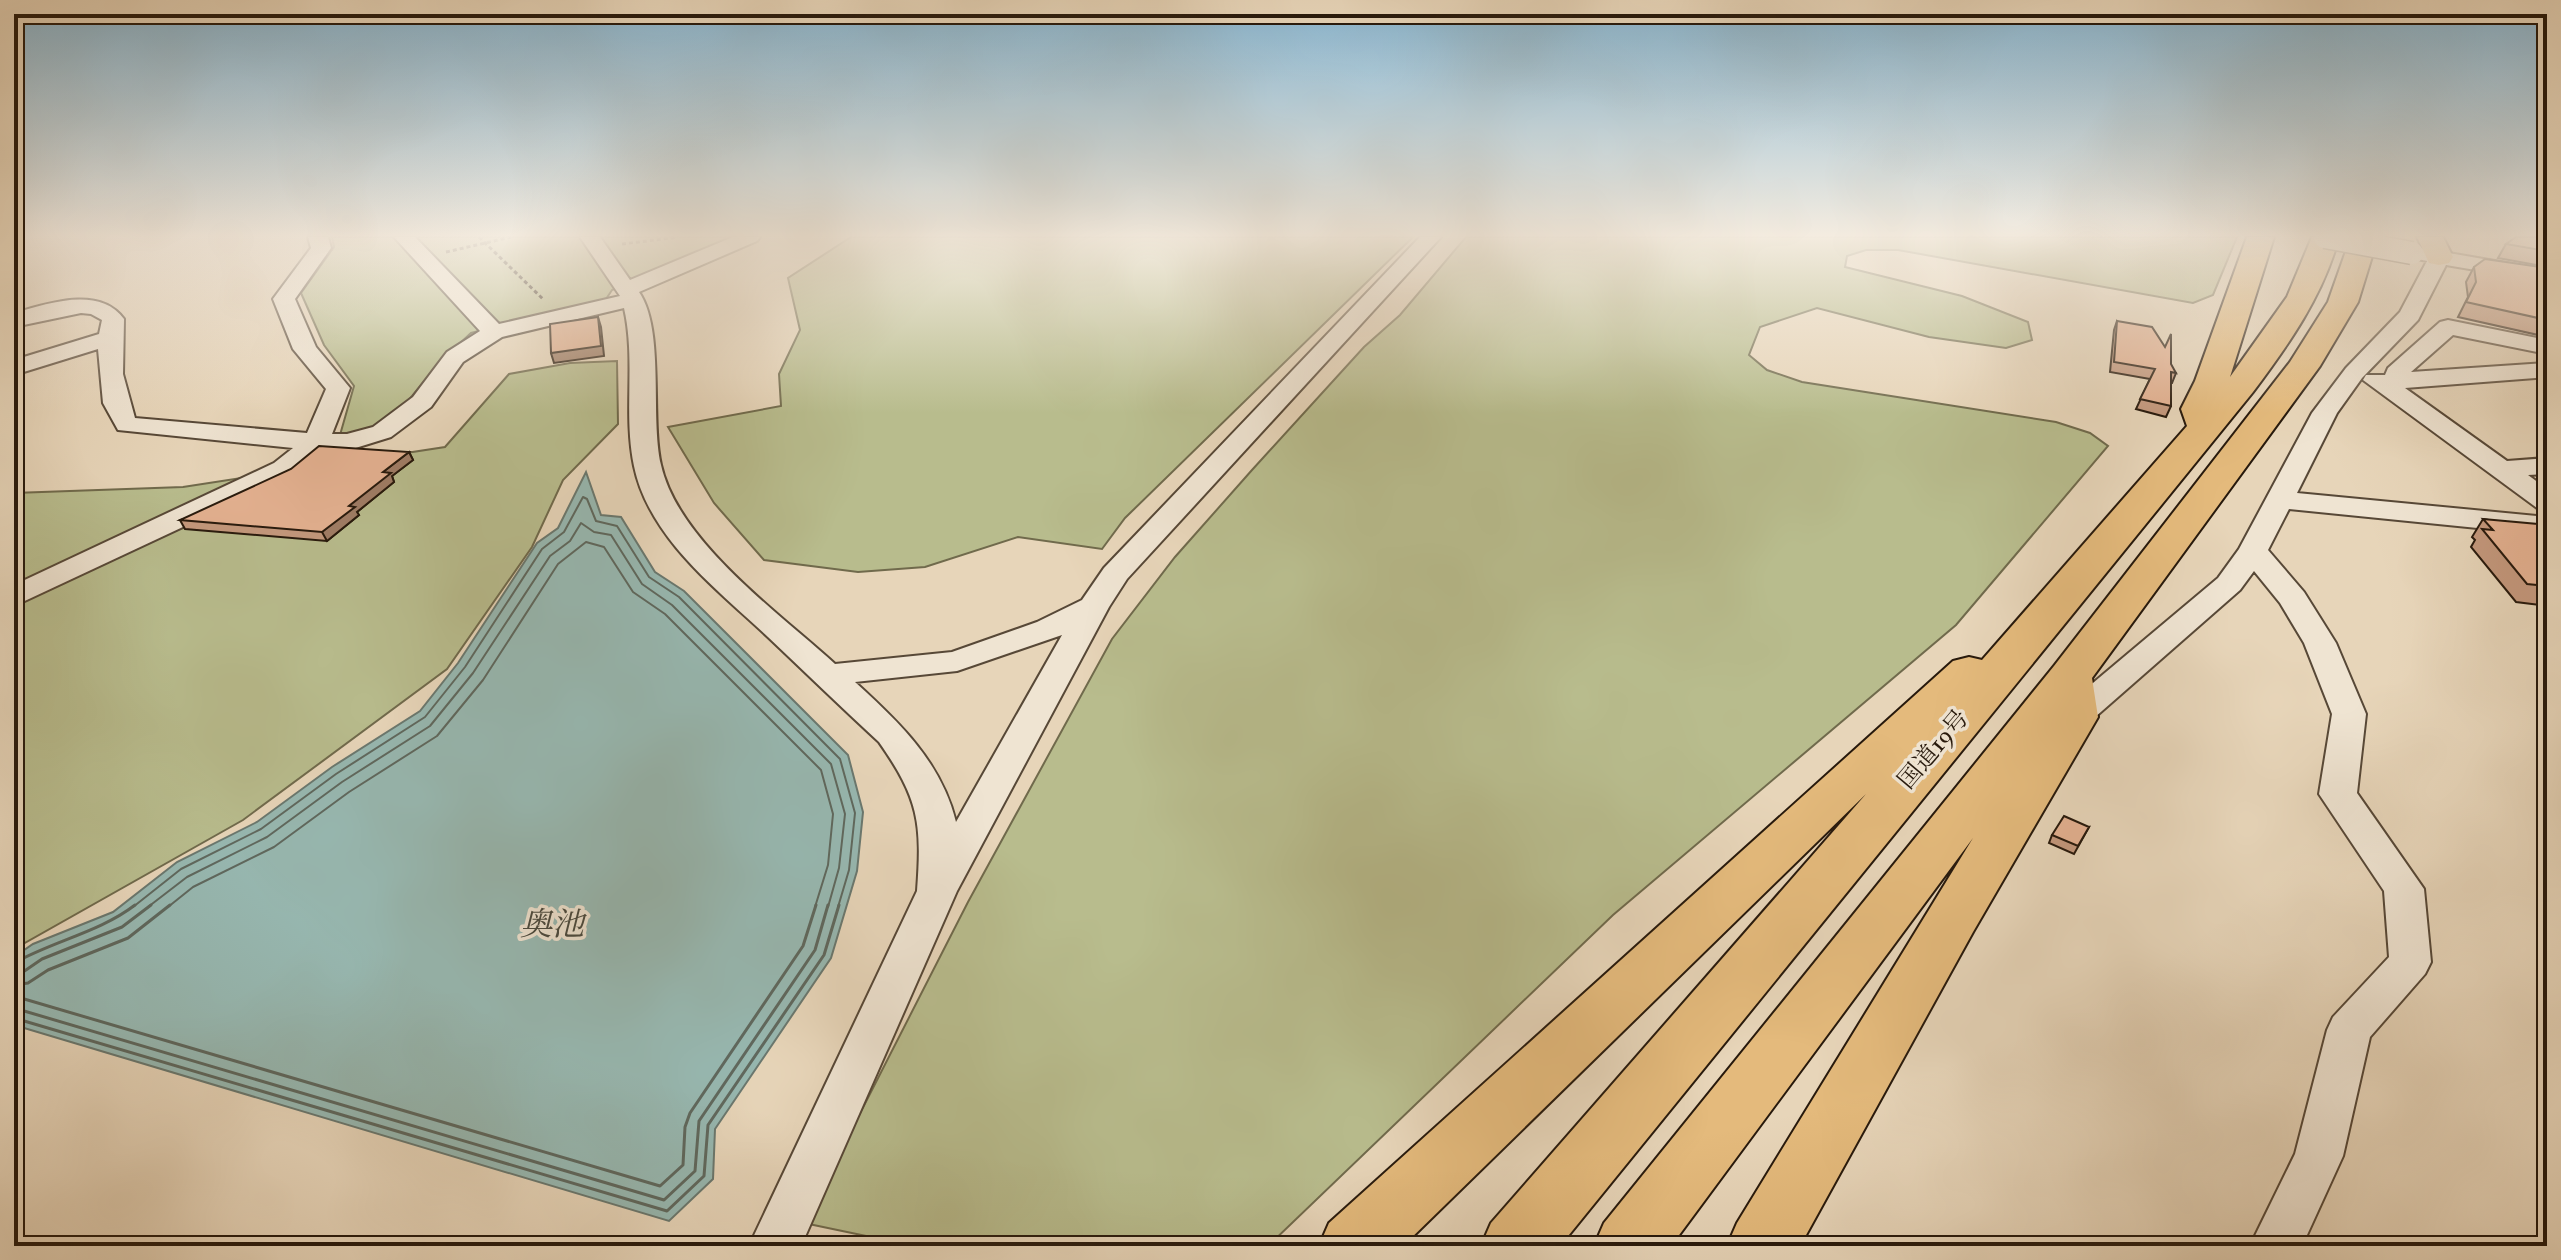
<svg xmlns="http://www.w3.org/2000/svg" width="2561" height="1260" viewBox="0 0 2561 1260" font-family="'IM FELL Great Primer','Noto Serif JP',serif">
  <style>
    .green { fill: #b8bc8d; stroke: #706a4c; stroke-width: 2 }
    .water { fill: #97b8b1; stroke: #6a786f; stroke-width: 2 }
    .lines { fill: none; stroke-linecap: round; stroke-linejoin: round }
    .shore-far1 { stroke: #5f685e; stroke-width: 2 }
    .shore { stroke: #5f685e; stroke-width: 3 }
    .minor-casing { stroke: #574837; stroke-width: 4 }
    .highway-casing { stroke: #27190c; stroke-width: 4 }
    .path { stroke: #27190c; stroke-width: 3; stroke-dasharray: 4 3; stroke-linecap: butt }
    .minor { fill: #efe4d2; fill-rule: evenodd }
    .highway { fill: #e4ba7c; fill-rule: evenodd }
    .minor-bridge-casing { stroke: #574837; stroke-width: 25; stroke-linecap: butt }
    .minor-bridge { stroke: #efe4d2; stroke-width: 22 }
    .wall { fill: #c5997e; stroke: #27190c; stroke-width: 2 }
    .shaded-wall { fill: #a07d66; stroke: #27190c; stroke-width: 2 }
    .building { fill: #e5b292; stroke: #27190c; stroke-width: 2 }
    .labels { text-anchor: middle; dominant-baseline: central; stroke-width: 7; stroke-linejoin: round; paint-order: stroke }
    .street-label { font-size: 24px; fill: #27190c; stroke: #efe4d2 }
    .near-water-label { font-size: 32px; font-style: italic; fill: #49493e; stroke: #efe4d2 }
  </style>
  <rect width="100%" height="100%" fill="#e7d5b9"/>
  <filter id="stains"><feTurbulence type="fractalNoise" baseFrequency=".0025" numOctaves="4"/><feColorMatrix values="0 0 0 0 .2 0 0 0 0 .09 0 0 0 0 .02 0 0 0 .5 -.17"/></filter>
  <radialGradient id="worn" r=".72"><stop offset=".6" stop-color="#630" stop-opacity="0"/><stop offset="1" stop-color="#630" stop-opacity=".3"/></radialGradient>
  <path class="green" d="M 332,237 L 738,237 L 612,290 L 606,299 L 471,333 L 440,362 L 408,401 L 373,430 L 340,435 L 354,386 L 324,345 L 301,293 L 334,247 Z
    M 851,237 L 1413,237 L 1125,518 L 1102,549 L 1018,537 L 925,567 L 858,572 L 764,560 L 714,503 L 668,427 L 781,406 L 779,374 L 800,330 L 788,278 Z
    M 1466,237 L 2237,237 L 2213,295 L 2193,303 L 1898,250 L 1866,250 L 1847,256 L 1845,267 L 1962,296 L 2028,322 L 2032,340 L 2006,348 L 1929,337 L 1817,308 L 1760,327 L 1749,355 L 1767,370 L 1802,382 L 2056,422 L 2090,433 L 2108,446 L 1956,625 L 1613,915 L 1268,1246 L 914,1246 L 804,1223 L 968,902 L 1112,639 L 1175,557 L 1252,470 L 1364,347 L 1400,315 Z
    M 617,361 L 618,424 L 563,480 L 532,547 L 447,669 L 243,820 L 14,949 L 14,493 L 183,487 L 445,447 L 509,374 L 570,363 Z"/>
  <path class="water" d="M 586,472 L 601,515 L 621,517 L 655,572 L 684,591 L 848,755 L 863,812 L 857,871 L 831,958 L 715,1129 L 713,1179 L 669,1221 L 14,1025 L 14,957 L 33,944 L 113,912 L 177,862 L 257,822 L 332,767 L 420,711 L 458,663 L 537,543 L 558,528 Z"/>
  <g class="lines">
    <path class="shore-far1" d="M 133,907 L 181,869 L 261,829 L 336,774 L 425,717 L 465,667 L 542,549 L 564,532 L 583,497 L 587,499 L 596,521 L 617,526 L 649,577 L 679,597 L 840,759 L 855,813 L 849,870 L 838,907
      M 148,907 L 187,877 L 267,837 L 342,782 L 430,726 L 473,673 L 550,556 L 570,541 L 581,523 L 594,532 L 611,535 L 642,584 L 672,605 L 831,764 L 845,814 L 839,868 L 828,907
      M 168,907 L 193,887 L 274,847 L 349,792 L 437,736 L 483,680 L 558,564 L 586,542 L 604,547 L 633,592 L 665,614 L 821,770 L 833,814 L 828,865 L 815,907"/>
    <path class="shore" d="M 14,963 C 53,941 100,932 135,905
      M 14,973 L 23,972 L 42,959 L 122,927 L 151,905
      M 14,985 L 28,983 L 48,970 L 128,938 L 170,905
      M 14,996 L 660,1186 L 683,1165 L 685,1127 L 690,1113 L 803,946 L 816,905
      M 14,1008 L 664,1200 L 695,1171 L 699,1121 L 815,950 L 828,905
      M 14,1018 L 667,1211 L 704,1176 L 708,1125 L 824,955 L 839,905"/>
    <g class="minor-casing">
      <path id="minor" d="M 308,237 L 328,237 L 331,248 L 295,299 L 316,347 L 350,388 L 332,434 L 347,434 L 373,427 L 413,397 L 447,352 L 480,331 L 394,237 L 415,237 L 499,324 L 620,296 L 580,237 L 600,237 L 630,280 L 733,237 L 760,237 L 757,241 L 639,292 C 665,330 650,416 661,465 C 678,541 779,613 835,664 L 952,652 L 1037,622 L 1082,600 L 1104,568 L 1420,237 L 1441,237 L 1127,579 L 1109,607 L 957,891 L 801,1246 L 749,1246 L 917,891 C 922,823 919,799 879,742 C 841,707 805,672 768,637 C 717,589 649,538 634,466 C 623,413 636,360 624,308 L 502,337 L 463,362 L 431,407 L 391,437 L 349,450 L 323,450 L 294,475 L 14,606 L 14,585 L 274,463 L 293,448 L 118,430 L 103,403 L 98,349 L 14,375 L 14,360 L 99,334 L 102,320 L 91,314 L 81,313 L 14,327 L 14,313 C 47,304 99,285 124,319 L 123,374 L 135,418 L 307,433 L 326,389 L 293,349 L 273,299 L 311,248 ZM 1062,635 L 956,822 C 941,762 900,723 855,682 L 957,671 Z
        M 2420,248 L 2547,270 L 2547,282 L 2446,265 L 2418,320 L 2362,378 L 2337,413 L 2297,493 L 2547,517 L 2547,535 L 2289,509 L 2268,550 L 2304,592 L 2336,643 L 2366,714 L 2357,793 L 2424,889 L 2431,962 L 2425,974 L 2370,1037 L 2343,1156 L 2302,1246 L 2250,1246 L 2295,1154 L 2327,1030 L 2333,1017 L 2389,957 L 2384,891 L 2319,794 L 2332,714 L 2304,643 L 2280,603 L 2254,571 L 2240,590 L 2086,725 L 2074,728 L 2062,725 L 2057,717 L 2062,709 L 2218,578 L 2239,549 L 2312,413 L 2346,368 L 2400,312 L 2427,261 L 2413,258 L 2410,254 Z
        M 2448,320 L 2547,340 L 2547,354 L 2453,335 L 2411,372 L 2547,363 L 2547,377 L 2405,388 L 2507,461 L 2547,458 L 2547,474 L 2528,475 L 2547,489 L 2547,510 L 2537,508 L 2363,380 L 2366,375 L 2385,375 L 2388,368 L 2440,322 Z"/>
    </g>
    <g class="highway-casing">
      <path id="highway" d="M 2247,237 L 2274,237 L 2230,377 L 2287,297 L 2312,237 L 2339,237 C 2323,296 2289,344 2253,392 L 1560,1246 L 1481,1246 L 1491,1223 L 1866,794 L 1403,1246 L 1319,1246 L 1329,1223 L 1953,661 L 1969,657 L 1982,660 L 2187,426 L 2181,409 L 2195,381 Z
        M 2351,237 L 2378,237 L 2358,302 L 2320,366 L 2092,678 L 2098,717 L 1973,932 L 1800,1246 L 1727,1246 L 1737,1223 L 1973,838 L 1671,1246 L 1594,1246 L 1604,1223 L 2054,666 L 2290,362 L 2328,302 Z
        M 2417,237 L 2443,237 L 2453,257 L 2449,263 L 2439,265 L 2429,263 Z"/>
    </g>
    <path class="path" d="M 479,237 L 544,300
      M 622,244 L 678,237
      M 446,252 L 511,237"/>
    <use href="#minor" class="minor"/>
    <use href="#highway" class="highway"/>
    <g class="minor-bridge-casing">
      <path id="minor-bridge" d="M 2325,237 L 2412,253"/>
    </g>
    <use href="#minor-bridge" class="minor-bridge"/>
  </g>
  <path class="wall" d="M 2547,237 L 2547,267 L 2498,258 L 2506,244 Z
    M 2474,267 L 2547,268 L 2547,337 L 2458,317 L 2468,297 L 2466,282 Z
    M 2117,321 L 2176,373 L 2172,383 L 2171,383 L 2171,406 L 2166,417 L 2136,409 L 2150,379 L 2110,372 L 2114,330 Z
    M 409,452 L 413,460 L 392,476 L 394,482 L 357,512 L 359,515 L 327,541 L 185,529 L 180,520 Z
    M 2483,519 L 2547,530 L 2547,606 L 2516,602 L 2471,547 L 2475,540 L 2472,537 Z
    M 2089,827 L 2074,854 L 2049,843 L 2052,835 Z"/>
  <path class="shaded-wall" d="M 598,317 L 601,327 L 604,356 L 554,363 L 551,353 Z
    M 409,452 L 413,460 L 392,476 L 394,482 L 357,512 L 359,515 L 327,541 L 322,532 L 383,472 Z"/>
  <path class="building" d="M 2516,237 L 2547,237 L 2547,251 L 2506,244 Z
    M 2485,259 L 2547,268 L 2547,320 L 2466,302 L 2476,282 L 2474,267 Z
    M 598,317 L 601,346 L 551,353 L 550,324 Z
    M 2117,321 L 2152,327 L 2165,347 L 2171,334 L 2171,364 L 2176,373 L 2171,372 L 2171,406 L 2140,399 L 2155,369 L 2114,362 Z
    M 319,446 L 409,452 L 383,472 L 391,473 L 349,506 L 355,507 L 322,532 L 180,520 L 291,469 Z
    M 2483,519 L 2538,524 L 2547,530 L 2547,586 L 2527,584 L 2482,529 L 2493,530 Z
    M 2064,816 L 2089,827 L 2078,846 L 2052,835 Z"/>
  <linearGradient id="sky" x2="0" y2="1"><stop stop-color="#87b6d2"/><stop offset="0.57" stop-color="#f4ece0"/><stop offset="1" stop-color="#f4ece0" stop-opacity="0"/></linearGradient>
  <rect width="2561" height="413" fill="url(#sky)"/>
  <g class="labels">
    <g class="street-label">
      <text transform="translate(1933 749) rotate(-50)">国道19号</text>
    </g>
    <g class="near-water-label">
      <text x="552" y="924">奥池</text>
    </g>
  </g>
  <rect width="2561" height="1260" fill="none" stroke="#e7d5b9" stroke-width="48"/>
  <rect x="16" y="16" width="2529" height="1228" fill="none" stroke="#27190c" stroke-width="4"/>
  <rect x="24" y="24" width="2513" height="1212" fill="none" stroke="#27190c" stroke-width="2"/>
  <rect width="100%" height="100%" filter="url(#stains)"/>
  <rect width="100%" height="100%" fill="url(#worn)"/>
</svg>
